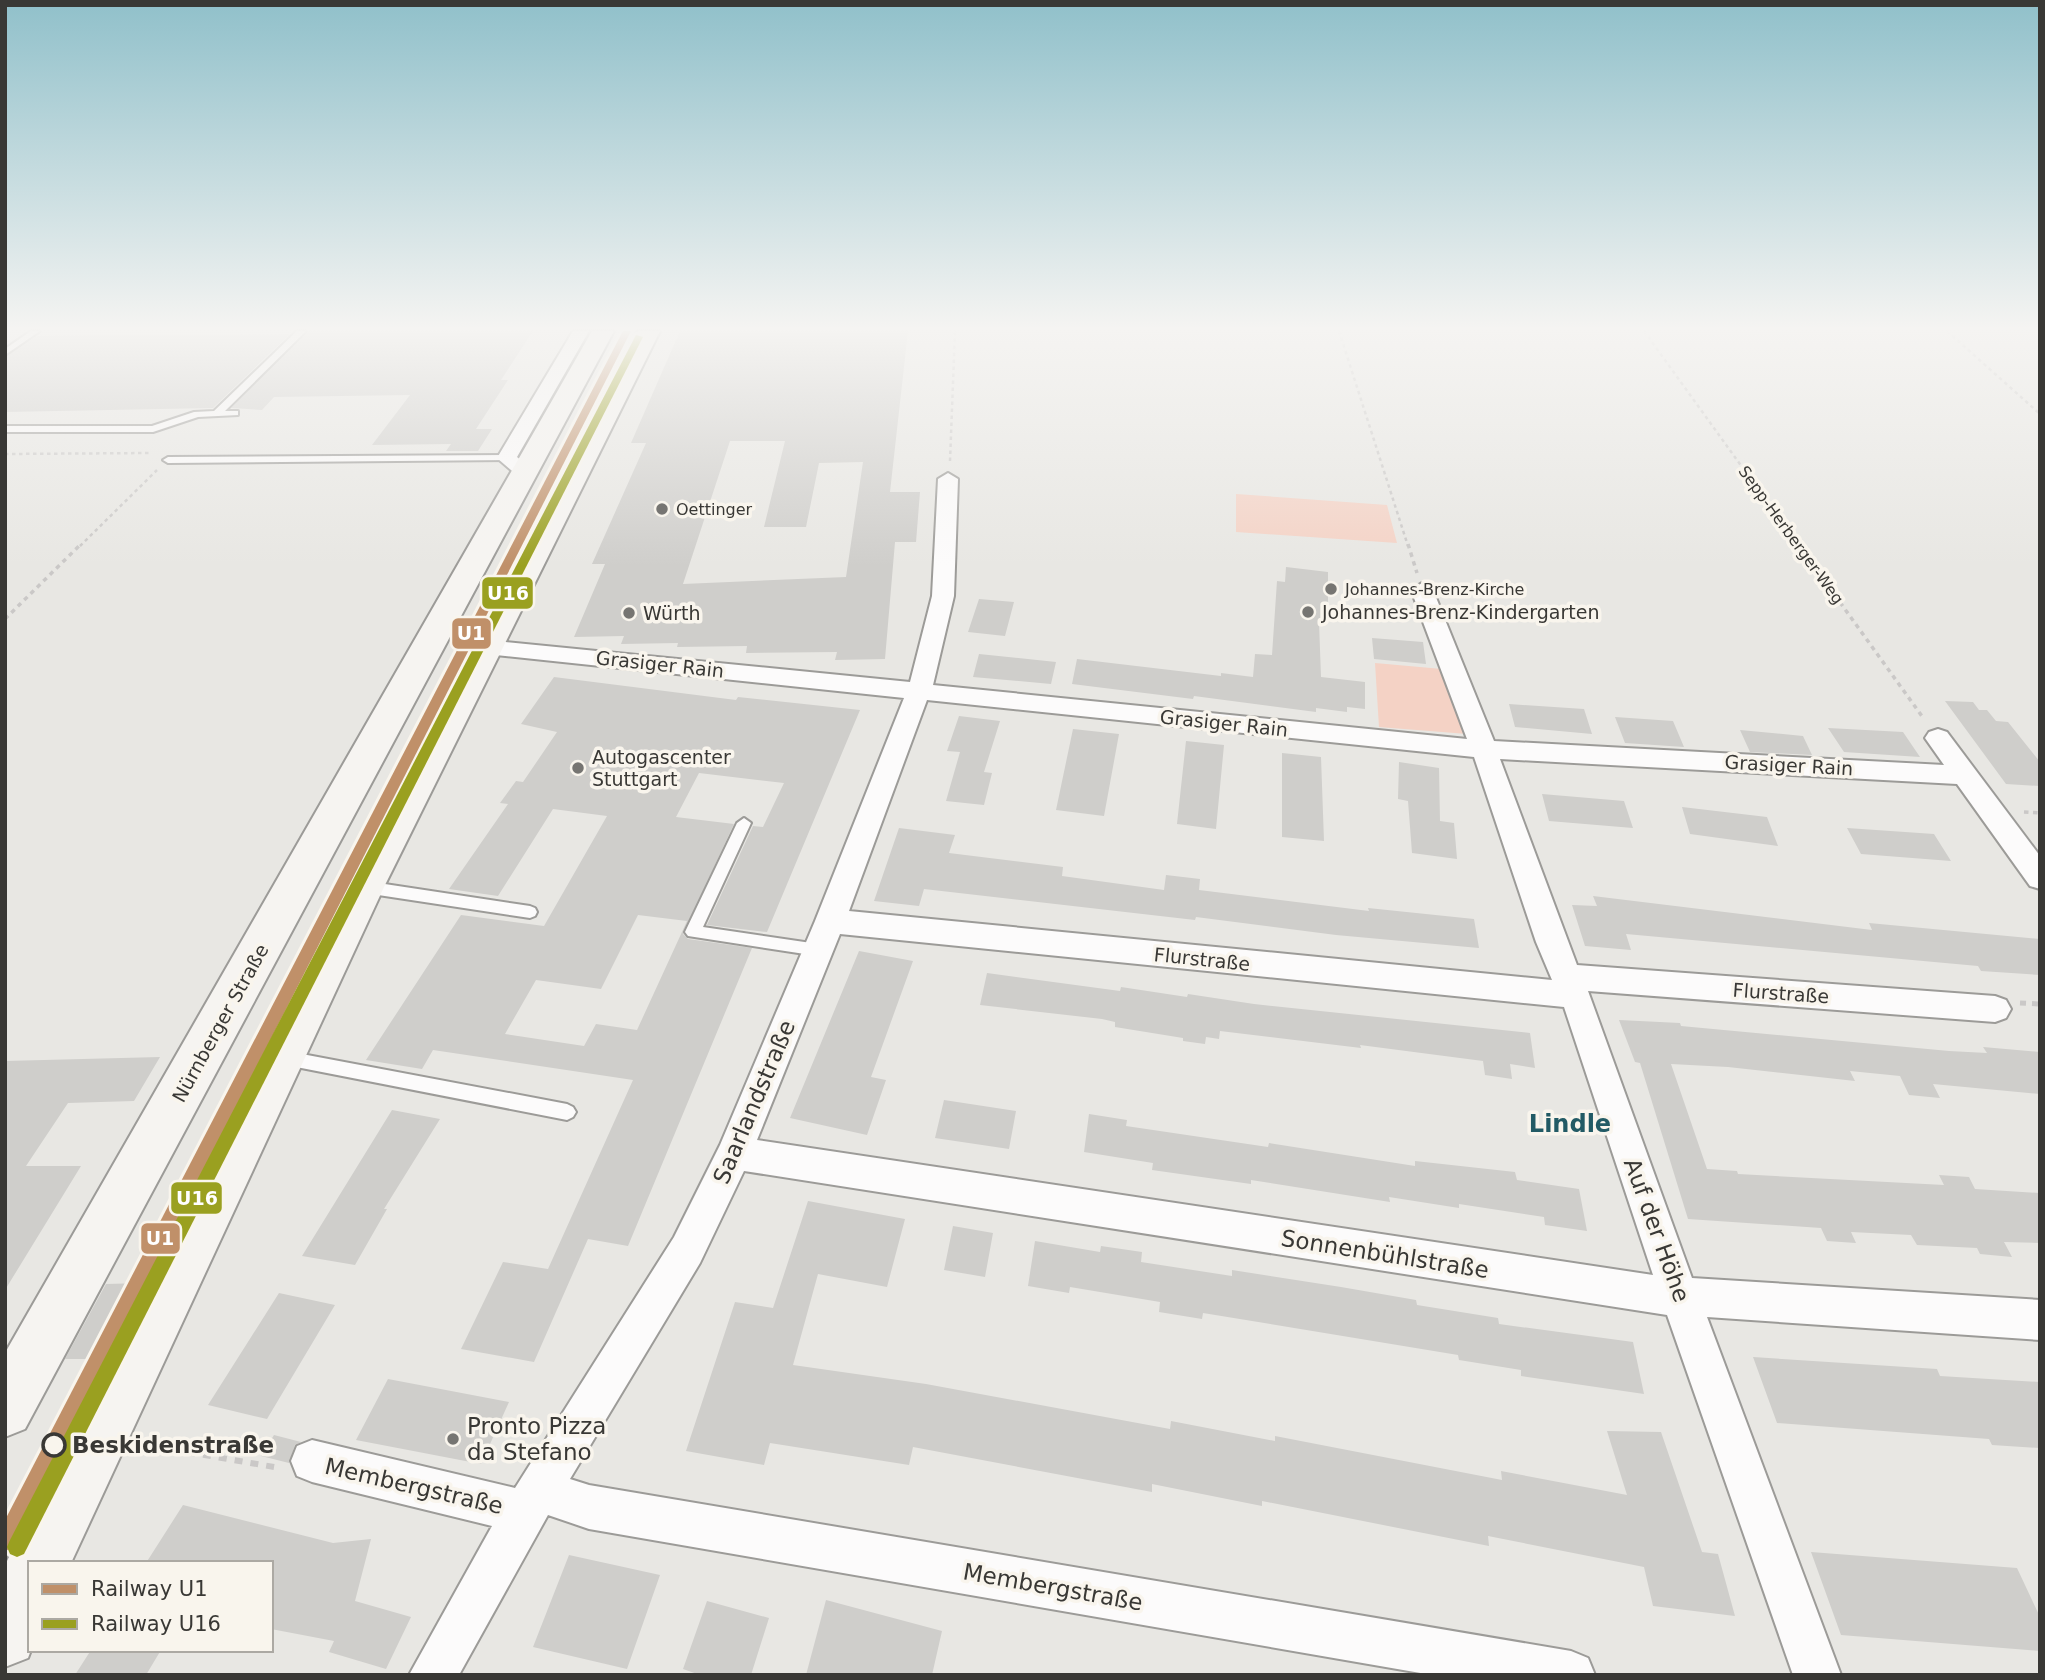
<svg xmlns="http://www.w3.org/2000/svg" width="2045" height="1680" viewBox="0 0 2045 1680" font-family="'DejaVu Sans',sans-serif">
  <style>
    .green { fill: #f4d2c5 }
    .building { fill: #cfcecb; fill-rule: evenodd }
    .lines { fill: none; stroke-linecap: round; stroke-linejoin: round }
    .lane-casing { stroke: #9c9b98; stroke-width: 4 }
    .street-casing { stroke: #9c9b98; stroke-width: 4 }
    .secondary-casing { stroke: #9c9b98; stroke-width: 4 }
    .path-far3 { stroke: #cac8c7; stroke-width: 2.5; stroke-dasharray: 3.5 3.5; stroke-linecap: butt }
    .path-far2 { stroke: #cac8c7; stroke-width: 3.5; stroke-dasharray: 4.5 4.5; stroke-linecap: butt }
    .path-far1 { stroke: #cac8c7; stroke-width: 5; stroke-dasharray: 6 6; stroke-linecap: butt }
    .path { stroke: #cac8c7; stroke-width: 6; stroke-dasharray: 8 8; stroke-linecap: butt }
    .lane { fill: #fcfbfb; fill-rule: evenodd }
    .street { fill: #fcfbfb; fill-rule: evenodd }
    .secondary { fill: #f6f4f1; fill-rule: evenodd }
    .rail-1-casing { stroke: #f9f5ed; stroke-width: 6 }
    .rail-2-casing { stroke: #f9f5ed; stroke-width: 6 }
    .rail-1 { fill: #c09069; fill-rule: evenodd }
    .rail-2 { fill: #9aa020; fill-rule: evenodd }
    .poi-dot { fill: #767572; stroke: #f9f5ed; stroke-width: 2.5 }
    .stop-dot { fill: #f9f5ed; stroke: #393835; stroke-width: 3.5 }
    .labels { text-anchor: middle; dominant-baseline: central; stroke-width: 7; stroke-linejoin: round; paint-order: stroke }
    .far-poi-label { font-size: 16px; fill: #393835; stroke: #f9f5ed; text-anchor: start }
    .far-street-label { font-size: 16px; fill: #393835; stroke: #f9f5ed }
    .poi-label { font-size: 19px; fill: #393835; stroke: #f9f5ed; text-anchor: start }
    .street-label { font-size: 19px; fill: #393835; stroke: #f9f5ed }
    .near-street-label { font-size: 23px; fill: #393835; stroke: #f9f5ed }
    .near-poi-label { font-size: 23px; fill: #393835; stroke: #f9f5ed; text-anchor: start }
    .near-stop-label { font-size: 23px; font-weight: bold; fill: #393835; stroke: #f9f5ed; text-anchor: start }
    .near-neighbourhood-label { font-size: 24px; font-weight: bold; fill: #225a65; stroke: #f9f5ed }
    .line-badge { stroke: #f9f5ed; stroke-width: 2.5 }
    .badge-label { font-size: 19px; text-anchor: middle; font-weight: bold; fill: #fff }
  </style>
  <rect width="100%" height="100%" fill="#e8e7e3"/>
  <path class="green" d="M 1236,494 L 1387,505 L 1397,543 L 1236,532 Z
    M 1375,663 L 1442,669 L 1467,734 L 1379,727 Z"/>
  <path class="building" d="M 309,331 L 533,331 L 501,380 L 508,380 L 476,429 L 492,429 L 478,451 L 446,451 L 451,444 L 372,445 L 410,395 L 274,397 L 262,410 L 231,408 Z
    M 680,331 L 908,331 L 890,492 L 920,492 L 916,542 L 895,542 L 885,659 L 835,660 L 837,652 L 746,653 L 747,646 L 677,647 L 678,643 L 621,644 L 624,636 L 574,637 L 605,564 L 592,564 L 646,443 L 631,443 ZM 730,441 L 785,441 L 764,527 L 806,527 L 819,463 L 863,462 L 846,577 L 683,584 Z
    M 290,334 L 213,408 L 5,412 L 5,357 L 37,336 Z
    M 1286,567 L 1328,572 L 1328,623 L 1319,622 L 1321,677 L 1365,682 L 1365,709 L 1347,707 L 1347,712 L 1316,708 L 1316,712 L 1194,696 L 1193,699 L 1072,684 L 1077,659 L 1221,676 L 1221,673 L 1253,677 L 1255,654 L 1272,655 L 1277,581 L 1285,582 Z
    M 979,599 L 1014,602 L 1005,636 L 968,632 Z
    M 1372,638 L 1423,642 L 1426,664 L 1374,659 Z
    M 979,654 L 1056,662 L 1051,684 L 973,677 Z
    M 554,677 L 736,700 L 738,697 L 860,710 L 767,932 L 707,925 L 753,826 L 763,827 L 784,783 L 699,773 L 676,817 L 734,824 L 683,934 L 688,939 L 752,948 L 628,1246 L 588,1239 L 534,1362 L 461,1349 L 503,1262 L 548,1269 L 633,1080 L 433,1050 L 422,1069 L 366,1060 L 461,915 L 544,926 L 607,816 L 553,809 L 498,896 L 449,889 L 508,804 L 500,803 L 516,781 L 523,782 L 557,732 L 521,724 ZM 638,915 L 687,921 L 637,1030 L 596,1024 L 584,1046 L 505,1034 L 536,980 L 601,989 Z
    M 1945,701 L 1973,702 L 1979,710 L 1987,710 L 1996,721 L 2008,722 L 2040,762 L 2040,786 L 2006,784 Z
    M 1509,704 L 1584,709 L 1592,734 L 1515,727 Z
    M 959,716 L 1000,721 L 984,772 L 992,773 L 984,805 L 946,801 L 960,752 L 947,751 Z
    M 1615,717 L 1673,721 L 1684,747 L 1625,743 Z
    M 1828,728 L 1903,732 L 1920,757 L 1844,752 Z
    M 1073,729 L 1119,734 L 1104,816 L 1056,810 Z
    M 1740,730 L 1803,736 L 1812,755 L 1750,752 Z
    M 1186,741 L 1224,745 L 1216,829 L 1177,824 Z
    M 1282,753 L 1321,757 L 1324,841 L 1282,837 Z
    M 1399,762 L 1439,768 L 1440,821 L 1454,823 L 1457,859 L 1412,853 L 1408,801 L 1398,799 Z
    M 1542,794 L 1624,801 L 1633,828 L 1549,821 Z
    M 1682,807 L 1767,817 L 1778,846 L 1690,834 Z
    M 899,828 L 955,835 L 949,853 L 1063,867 L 1062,876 L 1164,890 L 1166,875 L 1200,879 L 1199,890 L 1369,911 L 1368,908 L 1474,919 L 1479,948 L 1336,935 L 1196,917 L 1195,920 L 924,889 L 919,906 L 874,901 Z
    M 1847,828 L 1934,834 L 1951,861 L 1861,854 Z
    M 1593,896 L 1872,930 L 1869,923 L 2040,939 L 2040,975 L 1981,971 L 1978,966 L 1626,934 L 1631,950 L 1585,946 L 1572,905 L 1597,906 Z
    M 859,951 L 913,961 L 871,1077 L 886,1080 L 867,1135 L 790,1118 Z
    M 987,973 L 1120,991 L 1121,987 L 1187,997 L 1188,994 L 1254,1004 L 1530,1033 L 1535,1068 L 1510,1064 L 1512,1079 L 1485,1075 L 1483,1061 L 1360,1045 L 1361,1048 L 1220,1031 L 1219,1039 L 1206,1037 L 1205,1044 L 1183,1041 L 1183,1038 L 1115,1027 L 1115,1022 L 1102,1019 L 980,1005 Z
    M 1619,1020 L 1680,1023 L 1681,1026 L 1949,1051 L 1987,1053 L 1983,1047 L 2040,1052 L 2040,1094 L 1933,1084 L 1940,1098 L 1909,1095 L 1900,1076 L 1850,1071 L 1855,1081 L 1728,1067 L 1671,1064 L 1707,1169 L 1737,1171 L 1738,1174 L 1944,1185 L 1939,1175 L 1969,1177 L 1975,1189 L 2040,1193 L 2040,1243 L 2004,1242 L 2012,1257 L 1980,1254 L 1977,1248 L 1917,1245 L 1911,1235 L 1851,1232 L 1856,1243 L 1827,1241 L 1821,1228 L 1688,1219 L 1640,1063 L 1635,1062 Z
    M 160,1057 L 134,1101 L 68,1103 L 26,1166 L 81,1166 L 5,1290 L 5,1061 Z
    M 944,1100 L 1016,1111 L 1009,1149 L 935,1138 Z
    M 392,1110 L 440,1119 L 384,1209 L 387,1209 L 355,1265 L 302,1256 Z
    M 1089,1114 L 1127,1120 L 1126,1126 L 1268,1147 L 1269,1143 L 1415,1166 L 1415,1161 L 1515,1172 L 1517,1180 L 1579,1189 L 1587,1231 L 1545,1225 L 1544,1217 L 1459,1204 L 1459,1208 L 1389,1197 L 1390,1202 L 1251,1180 L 1251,1184 L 1152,1170 L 1153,1163 L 1084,1152 Z
    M 808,1201 L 905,1219 L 887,1287 L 818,1274 L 793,1365 L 926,1384 L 1170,1429 L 1171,1421 L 1275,1441 L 1275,1436 L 1502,1480 L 1501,1471 L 1627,1495 L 1607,1431 L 1661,1432 L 1702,1552 L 1718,1554 L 1735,1616 L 1653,1606 L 1644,1567 L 1488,1536 L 1489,1546 L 1262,1501 L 1262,1506 L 1152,1484 L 1152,1492 L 913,1447 L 909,1465 L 770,1443 L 764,1465 L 686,1451 L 735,1302 L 773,1308 Z
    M 953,1226 L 993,1233 L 985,1277 L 944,1270 Z
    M 1035,1241 L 1100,1252 L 1101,1246 L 1142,1252 L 1141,1262 L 1232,1276 L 1232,1270 L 1341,1287 L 1416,1300 L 1417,1305 L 1498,1318 L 1499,1324 L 1633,1342 L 1644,1394 L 1521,1376 L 1521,1370 L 1459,1360 L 1458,1355 L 1203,1313 L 1202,1319 L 1159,1312 L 1160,1302 L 1070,1287 L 1069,1293 L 1028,1286 Z
    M 143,1283 L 105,1359 L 65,1359 L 106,1284 Z
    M 279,1293 L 335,1305 L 267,1419 L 208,1405 Z
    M 1753,1357 L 1937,1369 L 1940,1376 L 2040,1382 L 2040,1448 L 1992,1445 L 1989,1439 L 1777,1423 Z
    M 388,1379 L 509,1402 L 481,1464 L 356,1440 Z
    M 274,1435 L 301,1442 L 295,1445 L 289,1463 L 261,1456 Z
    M 183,1505 L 333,1543 L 371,1539 L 355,1601 L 411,1617 L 386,1669 L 329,1652 L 334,1641 L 271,1629 L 271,1563 L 146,1563 Z
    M 1811,1552 L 2017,1568 L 2040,1617 L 2040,1651 L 1841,1635 Z
    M 569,1555 L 660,1575 L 627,1669 L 533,1647 Z
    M 826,1600 L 942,1631 L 932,1675 L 806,1675 Z
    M 707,1601 L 769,1618 L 751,1675 L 700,1675 L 683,1669 Z
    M 91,1650 L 161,1650 L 146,1675 L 75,1675 Z"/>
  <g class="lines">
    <g class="lane-casing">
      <path id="lane" d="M 31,331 L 40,331 L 5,355 L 5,349 Z
        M 297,331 L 306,331 L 225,411 L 238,411 L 238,415 L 198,417 L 153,432 L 5,432 L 5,426 L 152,426 L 194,412 L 214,411 Z
        M 507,455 L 512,458 L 510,460 L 168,463 L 163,460 L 168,457 Z
        M 744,818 L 751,823 L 703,927 L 818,944 L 823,946 L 826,950 L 823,954 L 818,956 L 688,936 L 685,932 L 737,823 Z
        M 365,881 L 530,906 L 535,908 L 537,912 L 535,916 L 530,918 L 365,893 L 360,891 L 358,887 L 360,883 Z
        M 286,1051 L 567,1104 L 573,1107 L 576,1112 L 573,1117 L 567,1120 L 286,1065 L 280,1063 L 278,1058 L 280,1053 Z"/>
    </g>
    <g class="street-casing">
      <path id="street" d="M 573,331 L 589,331 L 517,457 L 535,472 L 532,476 L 518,476 L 497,458 Z
        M 948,473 L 958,479 L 954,596 L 933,685 L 1467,739 L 1411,590 L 1422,583 L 1433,590 L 1494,741 L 1944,765 L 1925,738 L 1929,732 L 1938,729 L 1947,732 L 2040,856 L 2040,889 L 2030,886 L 1957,784 L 1500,759 L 1577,965 L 1995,996 L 2006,1000 L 2011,1009 L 2006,1018 L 1995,1022 L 1588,991 L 1692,1278 L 2040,1300 L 2040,1340 L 1707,1317 L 1841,1675 L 1793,1675 L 1667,1315 L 744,1171 L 700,1263 L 570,1479 L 589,1485 L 1571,1651 L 1588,1658 L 1595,1675 L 1432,1675 L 589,1529 L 548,1515 L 459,1675 L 409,1675 L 492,1526 L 312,1482 L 297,1476 L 291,1461 L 297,1446 L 312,1440 L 515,1488 L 674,1237 L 720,1145 L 815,921 L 904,698 L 486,654 L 478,652 L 474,647 L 478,642 L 486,640 L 910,682 L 932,596 L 938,479 ZM 927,700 L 1474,757 L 1536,942 L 1552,980 L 849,911 ZM 840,934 L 1564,1007 L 1653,1275 L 757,1140 Z"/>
    </g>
    <g class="secondary-casing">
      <path id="secondary" d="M 592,331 L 614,331 L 25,1429 L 5,1437 L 5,1353 Z
        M 638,331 L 660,331 L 384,887 L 71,1563 L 30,1563 L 31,1650 L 28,1658 L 5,1667 L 5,1565 L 344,887 Z"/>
    </g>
    <path class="path-far3" d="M 1339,331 L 1408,546
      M 1644,331 L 1799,546
      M 1947,331 L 2040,414
      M 5,454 L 151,453
      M 950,461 L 955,331
      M 80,546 L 157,470"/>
    <path class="path-far2" d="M 1408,544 L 1417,573
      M 1798,544 L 1924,719
      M 5,619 L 81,544
      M 2024,812 L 2040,813"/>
    <path class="path-far1" d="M 2020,1003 L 2040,1004"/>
    <path class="path" d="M 140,1444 L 280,1468"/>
    <use href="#lane" class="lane"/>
    <use href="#street" class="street"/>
    <use href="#secondary" class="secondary"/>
    <g class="rail-1-casing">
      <path id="rail-1" d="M 623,331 L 631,331 L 12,1548 L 5,1551 L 5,1520 Z"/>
    </g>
    <g class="rail-2-casing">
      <path id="rail-2" d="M 636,335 L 643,337 L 24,1554 L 17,1557 L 10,1554 L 7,1547 L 10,1540 Z"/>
    </g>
    <use href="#rail-1" class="rail-1"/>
    <use href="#rail-2" class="rail-2"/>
  </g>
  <linearGradient id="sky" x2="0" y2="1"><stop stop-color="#90c0ca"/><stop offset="0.58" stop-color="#f5f4f2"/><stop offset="1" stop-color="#f5f4f2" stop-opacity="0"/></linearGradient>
  <rect width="2045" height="566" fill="url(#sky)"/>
  <g class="poi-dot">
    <circle cx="662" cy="509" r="7"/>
    <circle cx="1331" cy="589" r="7"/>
    <circle cx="1308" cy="612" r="7"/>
    <circle cx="629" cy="613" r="7"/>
    <circle cx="578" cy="768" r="7"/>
    <circle cx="453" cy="1439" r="7"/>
  </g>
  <circle class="stop-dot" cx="54" cy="1445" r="11"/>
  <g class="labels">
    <g class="far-poi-label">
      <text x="676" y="509">Oettinger</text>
      <text x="1345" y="589">Johannes-Brenz-Kirche</text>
    </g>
    <g class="far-street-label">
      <text transform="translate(1791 535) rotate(54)">Sepp-Herberger-Weg</text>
    </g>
    <g class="poi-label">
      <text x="1322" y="612">Johannes-Brenz-Kindergarten</text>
      <text x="643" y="613">Würth</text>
      <text x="592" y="757">Autogascenter<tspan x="592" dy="22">Stuttgart</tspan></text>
    </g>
    <g class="street-label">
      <text transform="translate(660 664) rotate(6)">Grasiger Rain</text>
      <text transform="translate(1224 723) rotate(6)">Grasiger Rain</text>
      <text transform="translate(1789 765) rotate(3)">Grasiger Rain</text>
      <text transform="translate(1202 959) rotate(6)">Flurstraße</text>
      <text transform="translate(1781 993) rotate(4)">Flurstraße</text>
      <text transform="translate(220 1023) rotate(-61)">Nürnberger Straße</text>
    </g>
    <g class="near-street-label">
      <text transform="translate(754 1102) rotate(-67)">Saarlandstraße</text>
      <text transform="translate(1657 1230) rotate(70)">Auf der Höhe</text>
      <text transform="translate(1385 1254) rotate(9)">Sonnenbühlstraße</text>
      <text transform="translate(414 1486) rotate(13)">Membergstraße</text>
      <text transform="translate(1053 1587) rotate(10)">Membergstraße</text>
    </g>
    <g class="near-poi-label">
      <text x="467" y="1426">Pronto Pizza<tspan x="467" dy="26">da Stefano</tspan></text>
    </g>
    <g class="near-stop-label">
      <text x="72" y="1445">Beskidenstraße</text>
    </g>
    <g class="near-neighbourhood-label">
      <text x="1570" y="1124">Lindle</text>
    </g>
  </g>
  <g class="line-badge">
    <rect x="481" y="576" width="53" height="34" rx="7" fill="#9aa020"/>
    <rect x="451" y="617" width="41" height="33" rx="7" fill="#c09069"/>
    <rect x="170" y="1181" width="53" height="34" rx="7" fill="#9aa020"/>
    <rect x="140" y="1222" width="41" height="33" rx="7" fill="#c09069"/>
  </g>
  <g class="badge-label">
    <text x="508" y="600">U16</text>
    <text x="471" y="640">U1</text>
    <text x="197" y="1205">U16</text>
    <text x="160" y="1245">U1</text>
  </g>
  <rect width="2045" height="1680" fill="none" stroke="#393835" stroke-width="14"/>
  <rect x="28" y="1561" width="245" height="91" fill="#f9f5ed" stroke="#aca9a3" stroke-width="2"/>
  <rect x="42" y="1584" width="35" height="10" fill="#c09069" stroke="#aca9a3" stroke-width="2"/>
  <text x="91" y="1596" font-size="21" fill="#393835">Railway U1</text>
  <rect x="42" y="1619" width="35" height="10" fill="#9aa020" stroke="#aca9a3" stroke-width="2"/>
  <text x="91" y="1631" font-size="21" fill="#393835">Railway U16</text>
</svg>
